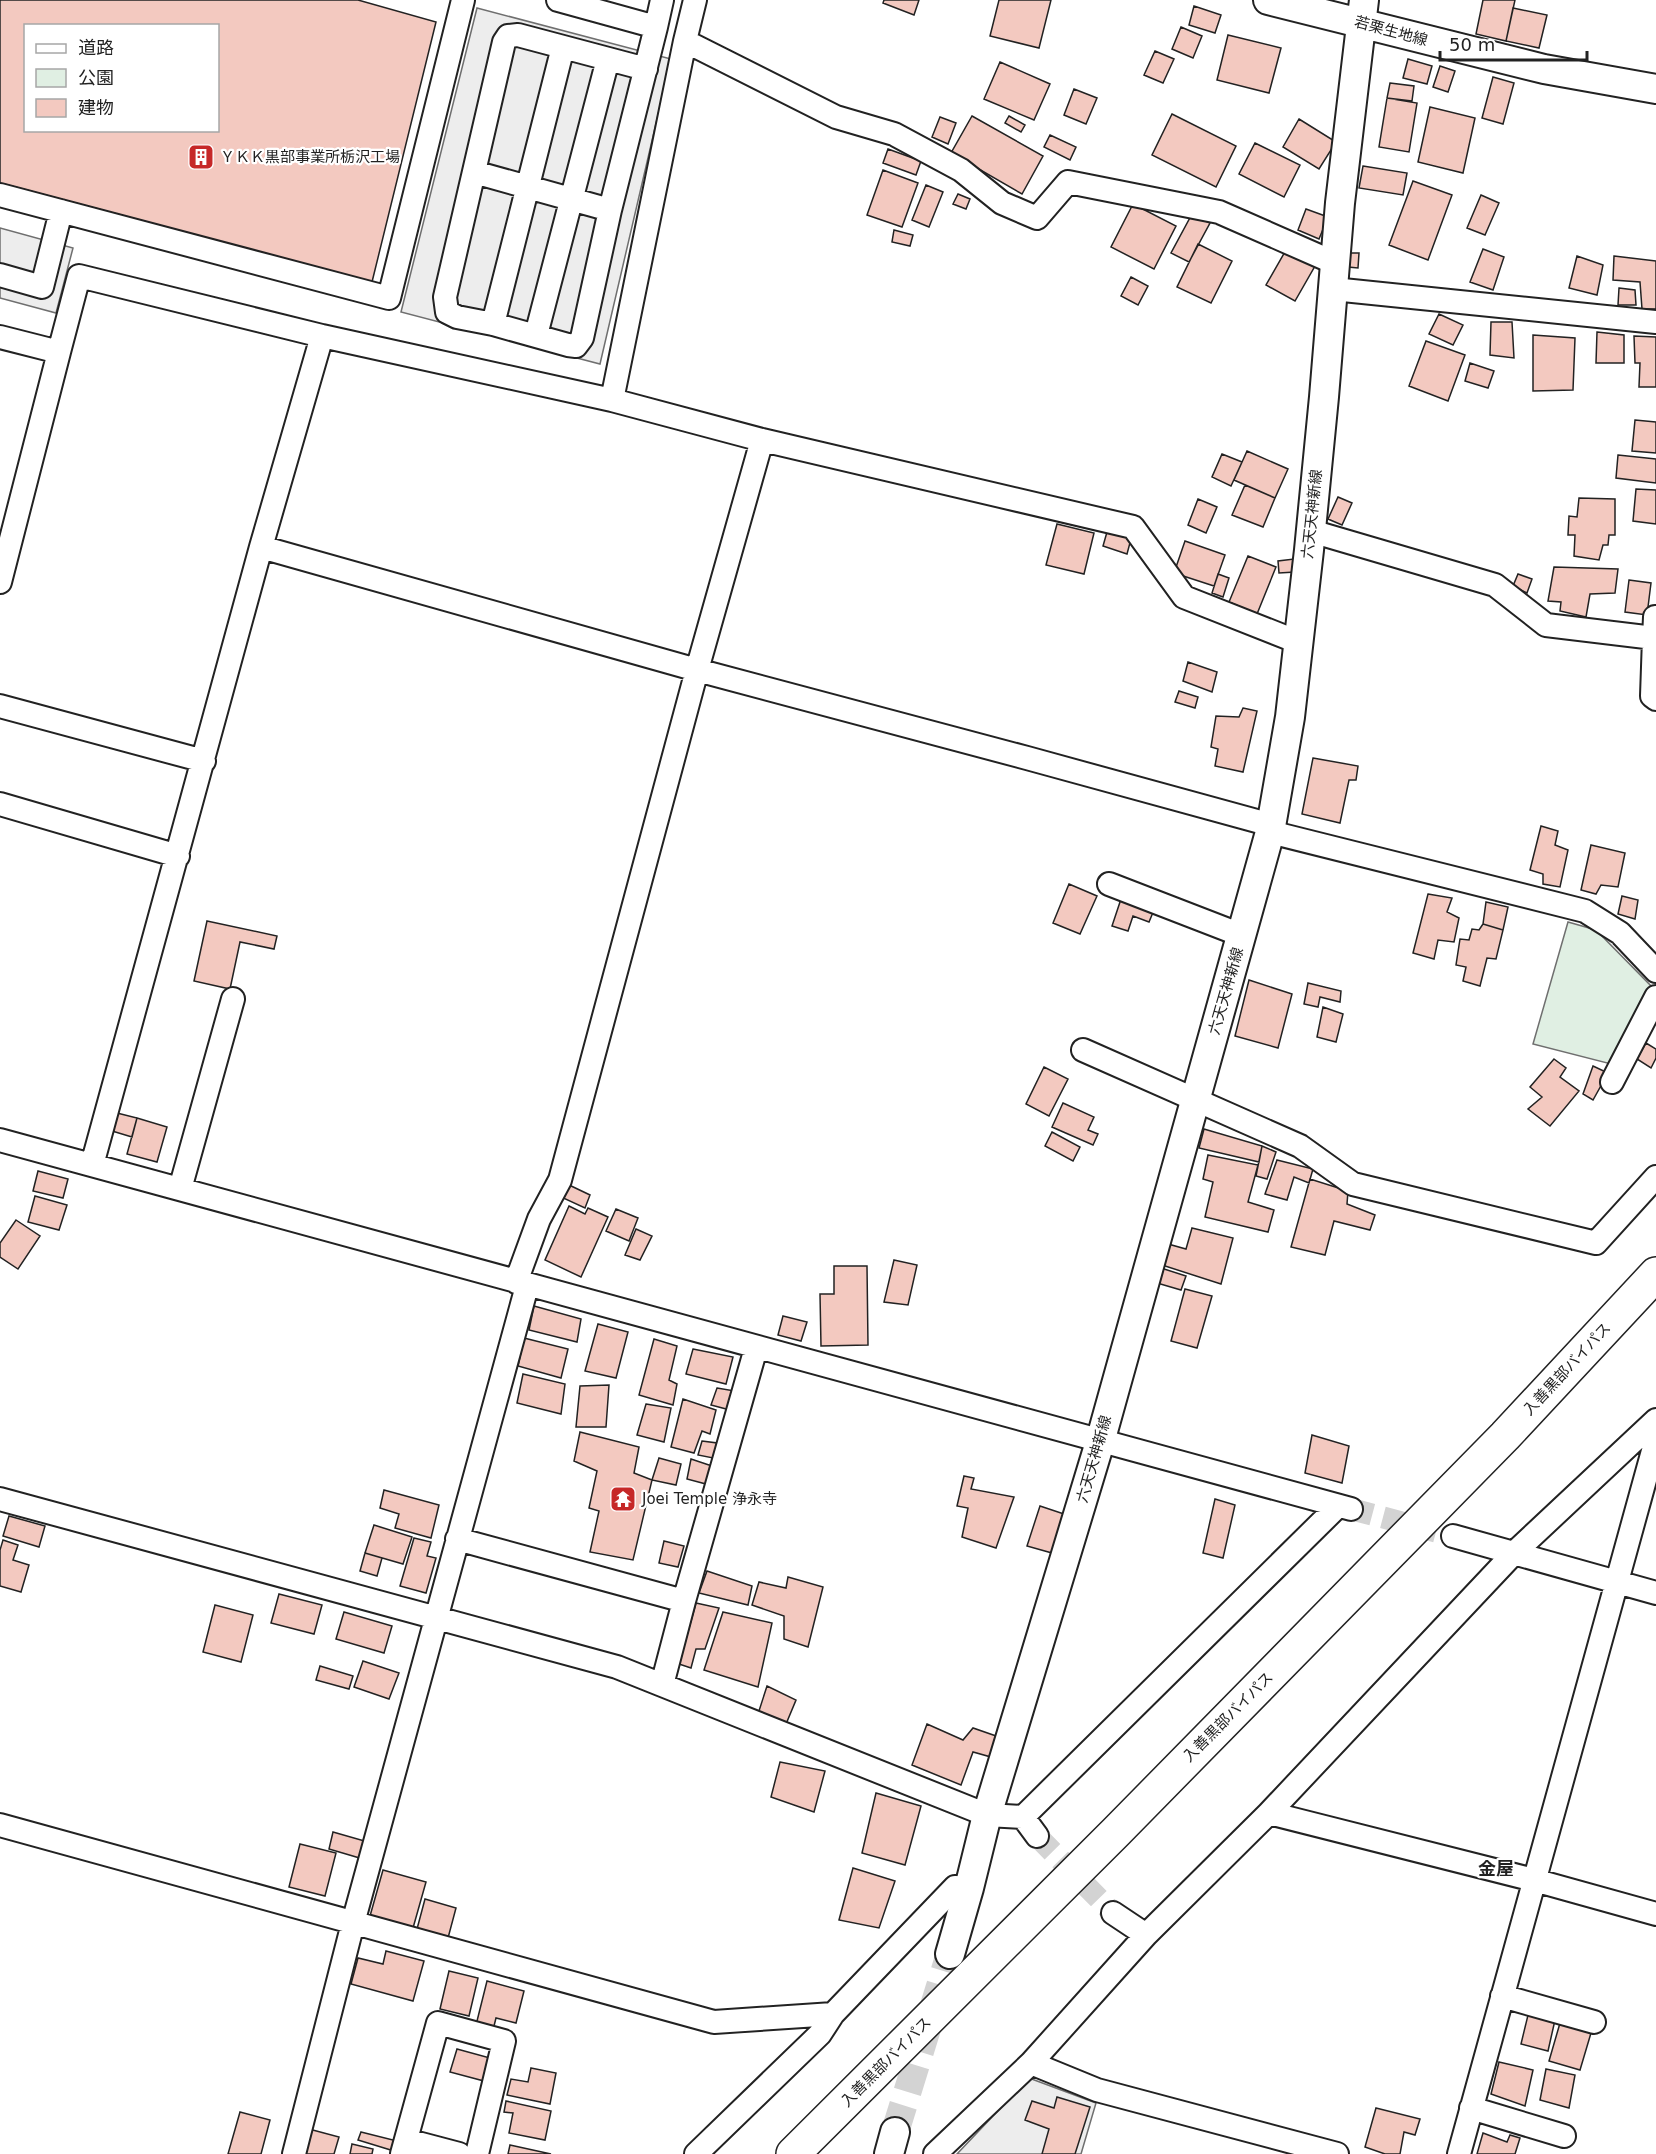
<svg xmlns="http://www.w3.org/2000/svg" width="1656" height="2154" viewBox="0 0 1656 2154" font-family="'DejaVu Sans','Noto Sans JP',sans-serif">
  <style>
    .green { fill: #e0efe3; stroke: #6f6f6f; stroke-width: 1.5 }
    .parking { fill: #ededed; stroke: #6f6f6f; stroke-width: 1.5 }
    .building { fill: #f3c9c0; stroke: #222; stroke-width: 1.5; fill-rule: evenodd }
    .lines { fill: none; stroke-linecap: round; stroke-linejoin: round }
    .minor-tunnel { stroke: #d3d3d3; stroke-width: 22; stroke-dasharray: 22 11; stroke-linecap: butt }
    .major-tunnel { stroke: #d3d3d3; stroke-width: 28; stroke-dasharray: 28 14; stroke-linecap: butt }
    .minor-casing { stroke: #222; stroke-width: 26 }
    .major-casing { stroke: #222; stroke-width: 32 }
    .highway-casing { stroke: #222; stroke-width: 36 }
    .minor { stroke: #fff; stroke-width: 22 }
    .major { stroke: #fff; stroke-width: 28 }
    .highway { stroke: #fff; stroke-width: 33 }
    .labels { text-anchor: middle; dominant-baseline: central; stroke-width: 4.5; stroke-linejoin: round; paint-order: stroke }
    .street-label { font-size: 15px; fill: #222; stroke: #fff }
    .poi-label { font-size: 15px; fill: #222; stroke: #fff; text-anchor: start }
    .quarter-label { font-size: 18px; font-weight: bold; fill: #222; stroke: #fff }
  </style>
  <rect width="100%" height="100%" fill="#fff"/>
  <path class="green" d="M 1568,922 L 1596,930 L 1653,988 L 1611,1064 L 1533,1044 Z"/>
  <path class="parking" d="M 477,8 L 671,59 L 600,364 L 401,312 Z
    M 0,228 L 73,248 L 56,313 L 0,298 Z
    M 1029,2078 L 1096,2103 L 1081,2154 L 957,2154 Z"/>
  <path class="building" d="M 0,0 L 358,0 L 436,22 L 372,282 L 0,183 ZM 26,26 L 218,26 L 218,130 L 26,130 Z
    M 884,0 L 919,0 L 914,15 L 883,3 Z
    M 999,0 L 1051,0 L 1039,48 L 990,36 Z
    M 1483,0 L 1515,0 L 1506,41 L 1476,34 Z
    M 1194,6 L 1221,15 L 1215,33 L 1189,25 Z
    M 1513,8 L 1547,15 L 1539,48 L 1506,41 Z
    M 1181,27 L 1202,36 L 1193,58 L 1172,49 Z
    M 1228,35 L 1281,48 L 1269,93 L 1217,80 Z
    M 1155,51 L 1174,59 L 1163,83 L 1144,75 Z
    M 1408,59 L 1432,66 L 1427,84 L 1403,78 Z
    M 1000,62 L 1050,84 L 1034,120 L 984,99 Z
    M 1440,66 L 1455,71 L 1448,92 L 1433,87 Z
    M 1493,77 L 1514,83 L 1503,124 L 1482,118 Z
    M 1390,83 L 1414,86 L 1412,101 L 1387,98 Z
    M 1074,89 L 1097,98 L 1086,124 L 1064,115 Z
    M 1387,98 L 1417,103 L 1409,152 L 1379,147 Z
    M 1430,107 L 1475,118 L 1463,173 L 1418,162 Z
    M 1172,114 L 1236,146 L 1216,187 L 1152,155 Z
    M 972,116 L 1043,156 L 1022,194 L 951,153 Z
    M 1009,116 L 1025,125 L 1021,132 L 1005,123 Z
    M 940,117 L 956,123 L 948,144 L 932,137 Z
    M 1299,119 L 1336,142 L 1319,169 L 1283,147 Z
    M 1050,135 L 1076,147 L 1070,160 L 1044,147 Z
    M 1255,143 L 1300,165 L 1284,197 L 1239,174 Z
    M 888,149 L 921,161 L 916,175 L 883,163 Z
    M 1363,166 L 1407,173 L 1403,195 L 1359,188 Z
    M 883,170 L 918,183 L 902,227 L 867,215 Z
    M 1413,181 L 1452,195 L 1428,260 L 1389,245 Z
    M 926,185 L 943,192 L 929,227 L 912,220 Z
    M 958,194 L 970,199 L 966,209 L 953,204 Z
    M 1481,195 L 1499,203 L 1485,235 L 1467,228 Z
    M 1133,204 L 1176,226 L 1154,269 L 1111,247 Z
    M 1306,209 L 1328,217 L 1319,239 L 1298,230 Z
    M 1192,214 L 1210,223 L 1189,262 L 1171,253 Z
    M 894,230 L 913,235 L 910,246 L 892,242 Z
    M 1198,244 L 1232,261 L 1211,303 L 1177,287 Z
    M 1483,249 L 1504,257 L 1493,290 L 1470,282 Z
    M 1286,250 L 1315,266 L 1295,301 L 1266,285 Z
    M 1349,253 L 1359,253 L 1358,268 L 1348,267 Z
    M 1577,256 L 1603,265 L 1597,295 L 1569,288 Z
    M 1614,256 L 1656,261 L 1656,309 L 1642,309 L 1640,282 L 1613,280 Z
    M 1131,277 L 1148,286 L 1138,305 L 1121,296 Z
    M 1619,288 L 1635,290 L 1636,305 L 1618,305 Z
    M 1439,314 L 1463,325 L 1453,345 L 1429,334 Z
    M 1491,322 L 1512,322 L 1514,358 L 1490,355 Z
    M 1597,332 L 1624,335 L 1624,363 L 1596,363 Z
    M 1533,335 L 1575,338 L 1573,390 L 1533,391 Z
    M 1634,336 L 1656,337 L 1656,387 L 1639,387 L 1640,363 L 1635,363 Z
    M 1426,341 L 1465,355 L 1448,401 L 1409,386 Z
    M 1470,363 L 1494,371 L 1488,388 L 1465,381 Z
    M 1635,420 L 1656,422 L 1656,453 L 1632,451 Z
    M 1247,451 L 1288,469 L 1275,498 L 1234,480 Z
    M 1222,454 L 1242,462 L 1231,486 L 1212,477 Z
    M 1618,455 L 1656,459 L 1656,483 L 1616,478 Z
    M 1245,485 L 1275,498 L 1263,527 L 1232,515 Z
    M 1636,489 L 1656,490 L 1656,524 L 1633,521 Z
    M 1338,497 L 1352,503 L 1342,525 L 1328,519 Z
    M 1579,498 L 1615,499 L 1615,535 L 1609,535 L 1608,545 L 1603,545 L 1599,560 L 1574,556 L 1575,535 L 1568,535 L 1569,516 L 1577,517 Z
    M 1198,499 L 1217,507 L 1206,533 L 1188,525 Z
    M 1057,524 L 1094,533 L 1084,574 L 1046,565 Z
    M 1107,532 L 1131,539 L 1127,554 L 1103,546 Z
    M 1185,541 L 1225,555 L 1214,586 L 1174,573 Z
    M 1248,556 L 1276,567 L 1257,614 L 1229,602 Z
    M 1294,559 L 1295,572 L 1279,573 L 1278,561 Z
    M 1554,567 L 1618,569 L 1615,593 L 1590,594 L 1586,617 L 1560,611 L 1561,602 L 1548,601 Z
    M 1218,574 L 1229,578 L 1223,597 L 1212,593 Z
    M 1518,574 L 1532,579 L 1527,593 L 1513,586 Z
    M 1629,580 L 1651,583 L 1647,615 L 1625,612 Z
    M 1188,662 L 1217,672 L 1212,692 L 1183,681 Z
    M 1179,691 L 1198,697 L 1195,708 L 1175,702 Z
    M 1243,708 L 1257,711 L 1243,772 L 1215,766 L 1218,749 L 1211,747 L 1216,716 L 1239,717 Z
    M 1313,758 L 1358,766 L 1356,780 L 1349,780 L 1340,823 L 1302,814 Z
    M 1541,826 L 1558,831 L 1555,845 L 1568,850 L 1560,887 L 1543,884 L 1543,874 L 1530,870 Z
    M 1591,845 L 1625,853 L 1618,887 L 1601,885 L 1596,894 L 1581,890 Z
    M 1069,884 L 1097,896 L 1080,934 L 1053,923 Z
    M 1428,894 L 1452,898 L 1447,912 L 1459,918 L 1454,942 L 1438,940 L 1434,959 L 1413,953 Z
    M 1622,896 L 1638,900 L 1635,919 L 1618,914 Z
    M 1121,899 L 1154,910 L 1149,922 L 1133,916 L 1128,931 L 1112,926 Z
    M 1486,902 L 1508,907 L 1503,930 L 1483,924 Z
    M 207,921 L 277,936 L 274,949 L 240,942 L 230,989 L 194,981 Z
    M 1483,924 L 1503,930 L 1496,959 L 1487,958 L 1480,986 L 1463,981 L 1466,967 L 1456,965 L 1460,939 L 1469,940 L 1472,929 L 1479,930 Z
    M 1249,980 L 1292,994 L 1278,1048 L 1235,1036 Z
    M 1308,983 L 1341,991 L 1340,1002 L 1320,997 L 1318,1007 L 1304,1004 Z
    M 1323,1007 L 1343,1014 L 1336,1042 L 1317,1037 Z
    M 1646,1043 L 1656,1049 L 1656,1058 L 1651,1068 L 1637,1059 Z
    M 1554,1059 L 1566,1068 L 1560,1077 L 1579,1091 L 1550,1126 L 1528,1109 L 1542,1097 L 1530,1087 Z
    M 1593,1066 L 1608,1073 L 1593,1100 L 1583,1094 Z
    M 1044,1067 L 1068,1079 L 1049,1116 L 1026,1104 Z
    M 1063,1103 L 1094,1117 L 1088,1130 L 1098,1134 L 1093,1145 L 1052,1127 Z
    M 117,1113 L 137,1118 L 132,1137 L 112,1131 Z
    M 137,1118 L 167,1127 L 157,1162 L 127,1154 Z
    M 1204,1129 L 1262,1146 L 1259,1162 L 1199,1148 Z
    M 1052,1132 L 1080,1147 L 1073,1161 L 1045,1146 Z
    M 1262,1146 L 1276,1152 L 1267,1179 L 1256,1176 Z
    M 1208,1155 L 1258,1165 L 1248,1202 L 1274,1210 L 1268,1232 L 1205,1217 L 1213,1182 L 1203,1179 Z
    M 1277,1160 L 1313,1169 L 1309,1183 L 1294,1177 L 1287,1200 L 1265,1194 Z
    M 38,1171 L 68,1179 L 63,1198 L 33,1191 Z
    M 1310,1179 L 1348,1191 L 1347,1204 L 1375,1215 L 1370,1230 L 1334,1221 L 1325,1255 L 1291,1247 Z
    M 567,1184 L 590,1195 L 585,1208 L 561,1197 Z
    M 35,1196 L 67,1205 L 59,1230 L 28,1222 Z
    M 569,1206 L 585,1214 L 588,1208 L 608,1217 L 581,1277 L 545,1260 Z
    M 616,1209 L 638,1218 L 629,1241 L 606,1231 Z
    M 16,1220 L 40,1236 L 18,1269 L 0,1257 L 0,1243 Z
    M 1192,1228 L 1233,1238 L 1221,1284 L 1162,1265 L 1168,1244 L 1186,1249 Z
    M 636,1229 L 652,1236 L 640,1260 L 625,1255 Z
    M 894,1260 L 917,1265 L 908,1305 L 884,1302 Z
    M 834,1266 L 867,1266 L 868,1345 L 821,1346 L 820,1294 L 834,1294 Z
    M 1161,1268 L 1186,1276 L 1181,1290 L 1157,1283 Z
    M 1185,1289 L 1212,1296 L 1197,1348 L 1171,1341 Z
    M 534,1306 L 581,1319 L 577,1342 L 529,1330 Z
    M 783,1316 L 807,1322 L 801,1341 L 778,1335 Z
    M 598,1324 L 628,1332 L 616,1378 L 585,1371 Z
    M 524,1338 L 568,1349 L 561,1378 L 518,1366 Z
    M 654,1339 L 677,1346 L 669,1380 L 677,1384 L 673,1405 L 639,1395 Z
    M 693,1349 L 733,1357 L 726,1384 L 686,1374 Z
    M 523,1374 L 565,1384 L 561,1414 L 517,1403 Z
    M 609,1385 L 606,1427 L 576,1427 L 580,1386 Z
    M 717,1388 L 735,1391 L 730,1410 L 711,1405 Z
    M 683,1399 L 716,1410 L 710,1434 L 702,1431 L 694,1453 L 671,1447 Z
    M 646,1404 L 671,1408 L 664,1442 L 637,1435 Z
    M 580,1432 L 639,1447 L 634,1473 L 652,1480 L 633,1560 L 590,1552 L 599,1511 L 589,1508 L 597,1471 L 574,1461 Z
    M 1312,1435 L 1349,1446 L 1342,1483 L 1305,1473 Z
    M 702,1441 L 717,1443 L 713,1458 L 698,1455 Z
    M 659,1458 L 681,1464 L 676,1485 L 652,1480 Z
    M 691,1459 L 712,1466 L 706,1484 L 687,1479 Z
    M 964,1476 L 974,1478 L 971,1489 L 1014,1497 L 996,1548 L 962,1537 L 968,1508 L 957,1506 Z
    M 384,1490 L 439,1505 L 431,1538 L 395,1528 L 399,1514 L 380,1508 Z
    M 1215,1499 L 1235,1505 L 1223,1558 L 1203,1553 Z
    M 1040,1506 L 1064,1514 L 1052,1553 L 1027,1546 Z
    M 9,1516 L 45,1526 L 39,1547 L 3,1536 Z
    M 374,1525 L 412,1537 L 403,1564 L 365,1553 Z
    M 414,1538 L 431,1542 L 427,1556 L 436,1558 L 426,1593 L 400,1586 Z
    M 3,1540 L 18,1545 L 13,1560 L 29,1565 L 21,1592 L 0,1586 L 0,1550 Z
    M 664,1541 L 684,1546 L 678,1567 L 659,1563 Z
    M 365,1553 L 382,1558 L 377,1576 L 360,1571 Z
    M 707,1571 L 752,1586 L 748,1605 L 699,1593 Z
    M 788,1577 L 823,1587 L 808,1647 L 784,1639 L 784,1616 L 752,1605 L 759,1582 L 786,1588 Z
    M 279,1594 L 322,1605 L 314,1634 L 271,1623 Z
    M 696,1603 L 719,1608 L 705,1649 L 696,1649 L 691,1668 L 679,1664 Z
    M 215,1605 L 253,1615 L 241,1662 L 203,1652 Z
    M 344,1612 L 392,1626 L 384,1653 L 336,1639 Z
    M 723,1612 L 772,1623 L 758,1687 L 704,1670 Z
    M 363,1661 L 399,1673 L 389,1699 L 354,1687 Z
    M 320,1666 L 353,1676 L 349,1689 L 316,1680 Z
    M 767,1686 L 796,1700 L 786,1724 L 758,1714 Z
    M 927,1724 L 963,1740 L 973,1728 L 999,1737 L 991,1757 L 973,1752 L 961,1785 L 912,1765 Z
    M 780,1762 L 825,1771 L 814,1812 L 771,1797 Z
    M 876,1793 L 921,1806 L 905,1865 L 862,1853 Z
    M 333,1832 L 368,1842 L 363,1859 L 329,1849 Z
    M 300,1844 L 336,1853 L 325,1896 L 289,1887 Z
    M 853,1868 L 895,1881 L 879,1928 L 839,1920 Z
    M 383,1870 L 426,1882 L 413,1928 L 370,1916 Z
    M 425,1899 L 456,1908 L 448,1938 L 417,1929 Z
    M 386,1951 L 424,1961 L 413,2001 L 351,1984 L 358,1958 L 383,1964 Z
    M 449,1971 L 478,1978 L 469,2016 L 440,2009 Z
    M 487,1981 L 524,1991 L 516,2023 L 496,2018 L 493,2030 L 476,2025 Z
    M 1528,2015 L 1555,2020 L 1548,2051 L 1521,2044 Z
    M 1560,2023 L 1591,2033 L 1580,2070 L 1549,2061 Z
    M 457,2049 L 490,2058 L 484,2081 L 450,2072 Z
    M 1499,2062 L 1533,2070 L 1525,2106 L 1491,2094 Z
    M 531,2068 L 556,2073 L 550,2104 L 507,2095 L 511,2079 L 528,2082 Z
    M 1546,2069 L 1575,2075 L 1569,2108 L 1540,2100 Z
    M 1057,2097 L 1090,2107 L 1075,2154 L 1042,2154 L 1049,2129 L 1025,2120 L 1032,2101 L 1054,2108 Z
    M 506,2101 L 551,2111 L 545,2140 L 509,2133 L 513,2113 L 504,2112 Z
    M 1376,2108 L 1420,2119 L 1415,2135 L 1404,2132 L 1400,2154 L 1385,2154 L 1365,2147 Z
    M 240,2112 L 270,2120 L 261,2154 L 228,2154 Z
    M 309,2129 L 339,2137 L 334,2154 L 302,2154 Z
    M 361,2132 L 397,2141 L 394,2151 L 358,2140 Z
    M 1483,2133 L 1507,2142 L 1510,2135 L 1520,2138 L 1515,2154 L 1477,2154 Z
    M 352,2144 L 373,2149 L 372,2154 L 350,2154 Z
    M 510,2145 L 551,2154 L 508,2154 Z"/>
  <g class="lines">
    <path class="minor-tunnel" d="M 1351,1509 L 1453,1536
      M 1037,1836 L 1113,1913"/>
    <path class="major-tunnel" d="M 895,2132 L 950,1954"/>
    <g class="minor-casing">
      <path id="minor" d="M 558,0 L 656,27 L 662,0
        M 685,41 L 836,117 L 894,134 L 961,170 L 1002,203 L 1037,218 L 1068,182 L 1219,212 L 1335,263
        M 646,69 L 518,35 L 508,36 L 504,42 L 445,297 L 447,312 L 457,317 L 493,324 L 568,345 L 576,346 L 582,338 L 610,210 L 656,27
        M 474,172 L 610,210
        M 0,195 L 389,298 L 463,0
        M 0,275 L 42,287 L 61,211
        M 1333,289 L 1656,322
        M 493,324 L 563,47
        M 536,335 L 608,59
        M 0,337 L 59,352 L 79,276 L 322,336 L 612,400 L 685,41 L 695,0
        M 612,400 L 762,440 L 1133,527 L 1184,597 L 1298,642
        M 1311,531 L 1495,585 L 1546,625 L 1654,638 L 1655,617
        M 261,547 L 697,670 L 1027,758 L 1271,825
        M 0,582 L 59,352
        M 1654,638 L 1652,696 L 1656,699
        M 0,706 L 204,761
        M 0,804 L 178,856
        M 1270,832 L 1585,911 L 1620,933 L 1656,971
        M 1109,884 L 1241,935
        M 1083,1050 L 1300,1146 L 1353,1184 L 1596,1243 L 1656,1177
        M 1612,1082 L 1656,997
        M 0,1140 L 1351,1509
        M 92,1165 L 261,547 L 322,336
        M 180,1189 L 233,999
        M 516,1282 L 539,1219 L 560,1180 L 697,670 L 762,440
        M 0,1499 L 617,1667 L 987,1815 L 1023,1817 L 1037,1836
        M 1453,1536 L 1656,1593
        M 457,1539 L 684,1601 L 756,1348
        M 662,1685 L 684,1601
        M 1269,1813 L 1514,1553 L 1656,1420
        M 1023,1817 L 1338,1506
        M 0,1825 L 714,2022 L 833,2014 L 955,1887 L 969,1888
        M 1113,1913 L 1146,1935 L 1269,1813 L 1534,1880 L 1656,1914
        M 1502,1996 L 1594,2022
        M 1031,2063 L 1097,2090 L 1337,2154
        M 1471,2108 L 1564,2136
        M 406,2140 L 459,2154
        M 294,2154 L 353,1923 L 527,1286
        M 402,2154 L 438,2023 L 504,2041 L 477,2154
        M 696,2154 L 820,2034 L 833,2014
        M 935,2154 L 1031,2063 L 1146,1935
        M 1459,2154 L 1656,1440"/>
    </g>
    <g class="major-casing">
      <path id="major" d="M 1268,0 L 1544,69 L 1656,89
        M 950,1954 L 969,1888 L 987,1815 L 1100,1442 L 1270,832 L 1290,717 L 1309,550 L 1324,397 L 1340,203 L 1364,0
        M 889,2154 L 895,2132"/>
    </g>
    <g class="highway-casing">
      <path id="highway" d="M 793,2154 L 1116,1832 L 1505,1436 L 1656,1274"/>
    </g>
    <use href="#minor" class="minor"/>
    <use href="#major" class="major"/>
    <use href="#highway" class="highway"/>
  </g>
  <defs>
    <g id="building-square" transform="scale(1.35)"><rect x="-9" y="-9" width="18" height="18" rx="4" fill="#c62828" stroke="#fff"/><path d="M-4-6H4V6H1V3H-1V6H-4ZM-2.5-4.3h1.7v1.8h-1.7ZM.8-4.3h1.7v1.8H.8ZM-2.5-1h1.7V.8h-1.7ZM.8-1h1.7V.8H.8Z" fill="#fff"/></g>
    <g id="temple-square" transform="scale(1.35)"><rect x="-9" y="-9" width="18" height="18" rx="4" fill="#c62828" stroke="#fff"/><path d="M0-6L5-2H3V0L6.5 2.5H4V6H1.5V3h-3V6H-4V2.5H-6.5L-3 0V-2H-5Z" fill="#fff"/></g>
  </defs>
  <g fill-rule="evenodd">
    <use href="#building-square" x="201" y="157"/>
    <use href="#temple-square" x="623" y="1499"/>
  </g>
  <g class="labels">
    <g class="street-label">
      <text transform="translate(1391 31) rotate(15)">若栗生地線</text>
      <text transform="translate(1312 514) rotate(-84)">六天天神新線</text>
      <text transform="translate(1226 991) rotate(-74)">六天天神新線</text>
      <text transform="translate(1567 1369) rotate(-47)">入善黒部バイパス</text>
      <text transform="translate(1094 1459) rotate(-74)">六天天神新線</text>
      <text transform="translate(1228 1717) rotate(-45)">入善黒部バイパス</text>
      <text transform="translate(886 2062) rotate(-45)">入善黒部バイパス</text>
    </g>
    <g class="poi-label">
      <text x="220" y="157">ＹＫＫ黒部事業所栃沢工場</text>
      <text x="642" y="1499">Joei Temple 浄永寺</text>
    </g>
    <g class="quarter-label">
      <text x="1496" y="1868">金屋</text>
    </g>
  </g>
  <rect x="24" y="24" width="195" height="108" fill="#ffffff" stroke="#a7a7a7" stroke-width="1.5"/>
  <rect x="36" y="44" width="30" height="9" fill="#ffffff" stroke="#a7a7a7" stroke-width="1.5"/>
  <text x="78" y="54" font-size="18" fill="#222222">道路</text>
  <rect x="36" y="69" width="30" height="18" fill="#e0efe3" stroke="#a7a7a7" stroke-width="1.5"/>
  <text x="78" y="84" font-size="18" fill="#222222">公園</text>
  <rect x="36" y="99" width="30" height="18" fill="#f3c9c0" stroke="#a7a7a7" stroke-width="1.5"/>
  <text x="78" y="114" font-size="18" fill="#222222">建物</text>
  <path d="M1440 51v9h147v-9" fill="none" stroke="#222222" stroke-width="3"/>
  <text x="1449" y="51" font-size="18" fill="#222222" stroke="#ffffff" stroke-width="4.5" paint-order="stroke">50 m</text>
</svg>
